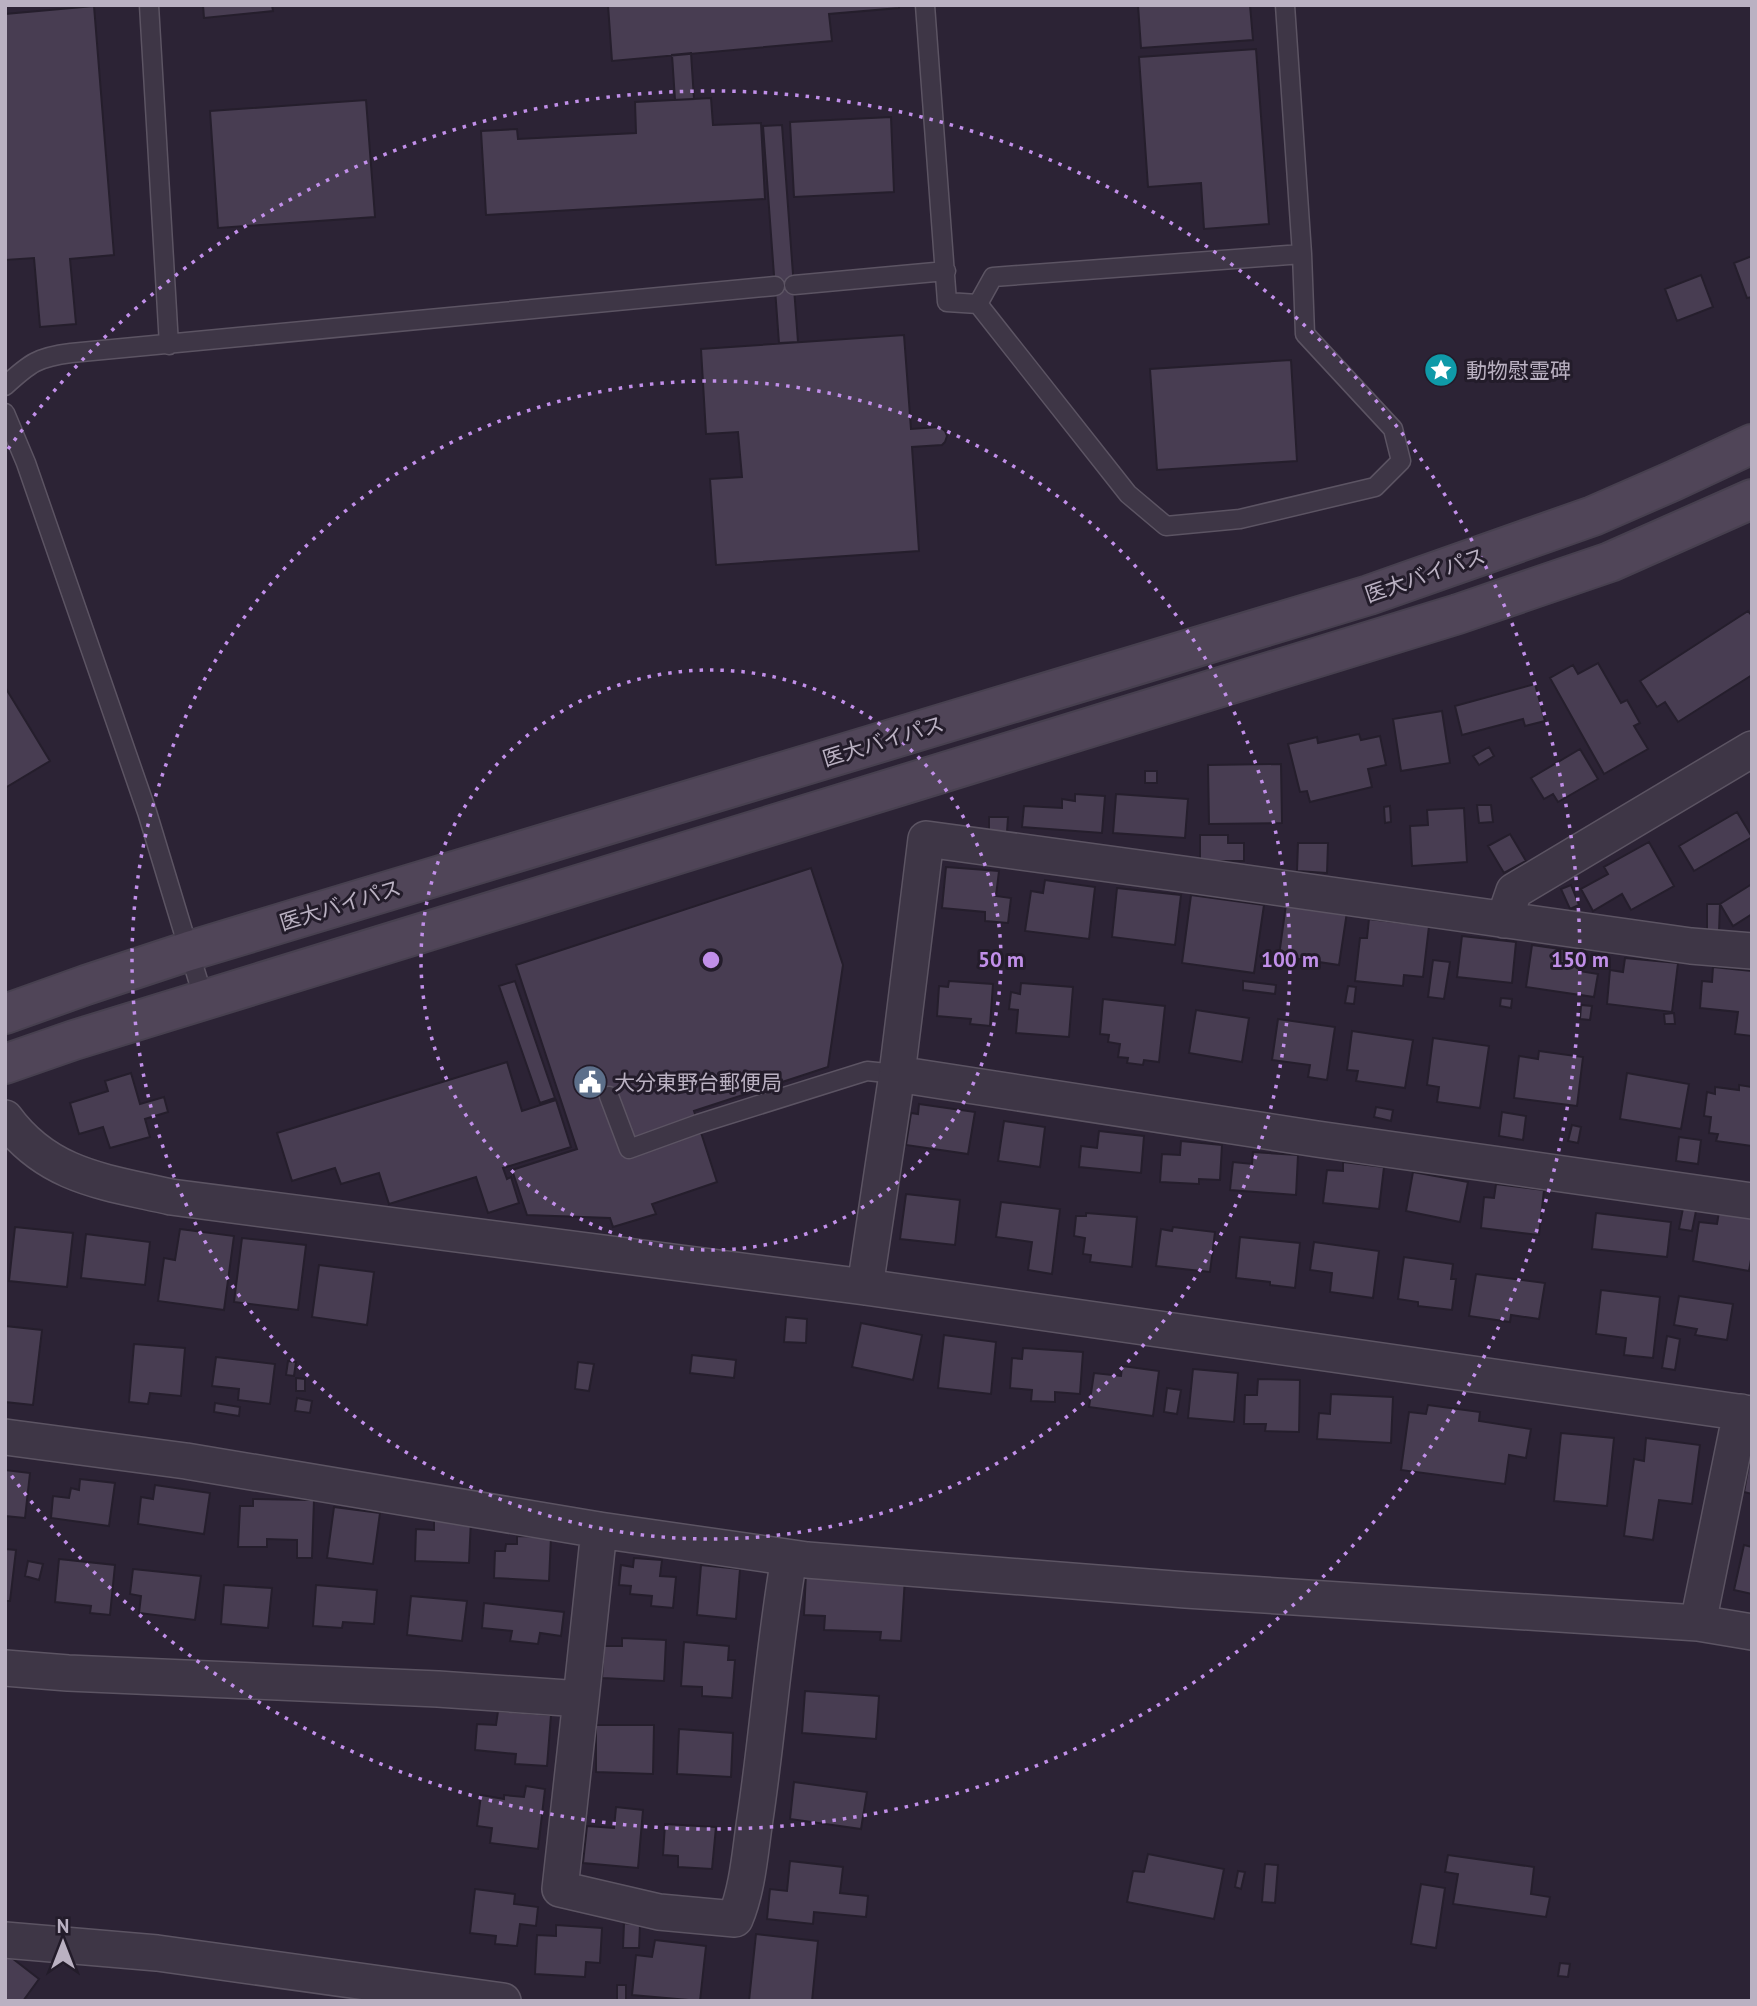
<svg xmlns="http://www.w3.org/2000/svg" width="1757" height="2006" viewBox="0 0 1757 2006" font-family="'PT Sans','Noto Sans JP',sans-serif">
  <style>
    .building { fill: #483d52; stroke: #251e2c; stroke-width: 2 }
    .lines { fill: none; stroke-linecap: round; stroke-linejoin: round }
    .service-casing { stroke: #5c5463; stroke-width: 21 }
    .minor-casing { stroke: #5c5463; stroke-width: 38 }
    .secondary-casing { stroke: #47404f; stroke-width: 42 }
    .service { stroke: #3e3646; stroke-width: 18 }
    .minor { stroke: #3e3646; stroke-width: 35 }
    .secondary { stroke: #504558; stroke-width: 38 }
    .ring { fill: none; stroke: #c18fe9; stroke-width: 3.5; stroke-dasharray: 3.5 7 }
    .labels { text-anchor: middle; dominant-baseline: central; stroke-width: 6; stroke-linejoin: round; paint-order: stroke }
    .poi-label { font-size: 21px; fill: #bab1c2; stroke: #231c2a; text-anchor: start }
    .street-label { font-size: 21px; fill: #bab1c2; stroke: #231c2a }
    .centre { fill: #c18fe9; stroke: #231c2a; stroke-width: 3.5 }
    .ring-label { font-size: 21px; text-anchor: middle; font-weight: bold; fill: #c18fe9; stroke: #231c2a; stroke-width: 6; stroke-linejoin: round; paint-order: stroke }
  </style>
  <rect width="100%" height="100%" fill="#2c2335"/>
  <path class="building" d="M 203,5 L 272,5 L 273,11 L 204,18 Z
    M 608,5 L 899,5 L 899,8 L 829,14 L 832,41 L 612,61 Z
    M 1138,5 L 1250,5 L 1253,40 L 1141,48 Z
    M 94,6 L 114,255 L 70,259 L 76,324 L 40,327 L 34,258 L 5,260 L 5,14 Z
    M 1256,49 L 1269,224 L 1204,229 L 1201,183 L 1148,187 L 1139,57 Z
    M 691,53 L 694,99 L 675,100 L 672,55 Z
    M 711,98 L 713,125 L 761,123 L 765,199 L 486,215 L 481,131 L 517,129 L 518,139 L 636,133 L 635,102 Z
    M 366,100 L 375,217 L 218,228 L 210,111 Z
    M 891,117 L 894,192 L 794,197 L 790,122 Z
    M 782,125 L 798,342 L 779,343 L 763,126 Z
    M 1752,256 L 1752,297 L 1747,298 L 1734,263 Z
    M 1701,275 L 1713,307 L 1677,321 L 1665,289 Z
    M 904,335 L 911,429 L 940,427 L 945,431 L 947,436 L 945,442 L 942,445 L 912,447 L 919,551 L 716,565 L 710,479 L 742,477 L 738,432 L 706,434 L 701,349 Z
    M 1291,360 L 1297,461 L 1157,470 L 1150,369 Z
    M 1748,611 L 1752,616 L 1752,675 L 1678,722 L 1665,702 L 1657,707 L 1640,681 Z
    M 1598,663 L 1621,703 L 1627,700 L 1640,723 L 1634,726 L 1648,749 L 1604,774 L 1550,678 L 1573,665 L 1578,674 Z
    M 1535,684 L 1545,721 L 1525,726 L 1523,719 L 1462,735 L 1455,706 Z
    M 5,687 L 50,761 L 5,788 Z
    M 1442,711 L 1450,763 L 1401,771 L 1393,719 Z
    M 1359,734 L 1361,740 L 1380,736 L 1386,765 L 1368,769 L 1372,787 L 1310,802 L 1307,791 L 1300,792 L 1288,744 L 1317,737 L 1318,743 Z
    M 1489,747 L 1494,756 L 1479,765 L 1473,756 Z
    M 1580,749 L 1598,779 L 1558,802 L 1553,794 L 1544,799 L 1531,778 Z
    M 1281,764 L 1282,823 L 1209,824 L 1208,765 Z
    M 1145,771 L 1157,771 L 1157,783 L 1145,783 Z
    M 1075,794 L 1105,796 L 1102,833 L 1022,827 L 1024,806 L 1062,808 L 1062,799 L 1075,801 Z
    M 1116,794 L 1188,799 L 1185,838 L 1113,833 Z
    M 1477,805 L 1491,805 L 1493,822 L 1479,823 Z
    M 1390,806 L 1391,822 L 1385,823 L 1384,807 Z
    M 1464,808 L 1467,862 L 1412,866 L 1410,826 L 1428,825 L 1427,810 Z
    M 1737,812 L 1752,837 L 1694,871 L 1679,846 Z
    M 989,817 L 1008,817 L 1007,832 L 989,831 Z
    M 1510,834 L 1526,861 L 1504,873 L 1488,846 Z
    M 1200,835 L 1228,835 L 1228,843 L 1244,843 L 1244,861 L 1200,861 Z
    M 1649,842 L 1674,886 L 1631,910 L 1622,894 L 1593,911 L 1581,889 L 1608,874 L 1604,867 Z
    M 1298,843 L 1328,843 L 1327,873 L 1297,871 Z
    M 946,867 L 999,871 L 996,896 L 1011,898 L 1008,923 L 985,921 L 985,912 L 942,908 Z
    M 811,868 L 843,965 L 828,1067 L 694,1111 L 717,1182 L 652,1204 L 656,1214 L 613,1227 L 610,1218 L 527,1215 L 512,1170 L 577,1149 L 516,965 Z
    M 1045,880 L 1095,887 L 1089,939 L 1025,931 L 1031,891 L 1043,893 Z
    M 1752,884 L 1752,914 L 1733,926 L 1720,904 Z
    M 1571,885 L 1579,905 L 1570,909 L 1561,889 Z
    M 1117,888 L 1181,895 L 1175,945 L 1112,937 Z
    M 1191,895 L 1264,905 L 1254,973 L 1182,963 Z
    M 1286,904 L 1347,912 L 1339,965 L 1279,956 Z
    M 1707,904 L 1720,904 L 1719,931 L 1707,931 Z
    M 1369,919 L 1429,926 L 1423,977 L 1404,975 L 1403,986 L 1355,981 L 1360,938 L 1367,938 Z
    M 1462,936 L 1516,942 L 1512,983 L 1457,977 Z
    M 1532,945 L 1581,952 L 1579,971 L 1598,974 L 1594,997 L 1526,987 Z
    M 1625,958 L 1678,963 L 1672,1012 L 1607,1004 L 1610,970 L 1623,972 Z
    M 1433,960 L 1450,962 L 1444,999 L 1428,997 Z
    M 1713,967 L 1752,971 L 1752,1036 L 1735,1034 L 1738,1012 L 1700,1008 L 1702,981 L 1712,982 Z
    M 515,981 L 555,1098 L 540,1103 L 499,986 Z
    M 949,981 L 993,984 L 990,1026 L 970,1024 L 971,1019 L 937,1016 L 939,986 L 948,987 Z
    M 1243,981 L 1276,985 L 1275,994 L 1243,990 Z
    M 1021,983 L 1073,987 L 1069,1037 L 1016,1033 L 1018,1010 L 1009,1009 L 1011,992 L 1020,994 Z
    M 1348,986 L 1356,987 L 1354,1004 L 1345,1003 Z
    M 1501,998 L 1512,999 L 1511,1008 L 1500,1006 Z
    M 1103,999 L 1165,1006 L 1159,1062 L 1144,1060 L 1143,1065 L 1127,1063 L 1128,1058 L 1118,1057 L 1120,1044 L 1108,1042 L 1109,1035 L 1100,1034 Z
    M 1581,1005 L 1592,1006 L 1590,1020 L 1580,1019 Z
    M 1196,1010 L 1249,1018 L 1242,1062 L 1189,1053 Z
    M 1674,1013 L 1675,1024 L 1665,1024 L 1664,1014 Z
    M 1278,1019 L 1335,1027 L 1327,1080 L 1308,1077 L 1310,1065 L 1272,1060 Z
    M 1352,1031 L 1413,1040 L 1405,1088 L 1356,1081 L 1358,1071 L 1347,1070 Z
    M 1433,1038 L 1489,1046 L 1480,1108 L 1437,1102 L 1439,1087 L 1427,1085 Z
    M 1539,1051 L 1583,1057 L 1577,1106 L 1514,1098 L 1519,1056 L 1538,1059 Z
    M 507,1062 L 522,1111 L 556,1100 L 571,1147 L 503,1168 L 507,1179 L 511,1177 L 519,1203 L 488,1213 L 476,1177 L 389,1204 L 379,1173 L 341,1184 L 335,1168 L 292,1181 L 277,1133 Z
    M 131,1073 L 140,1104 L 164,1097 L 168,1112 L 145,1119 L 150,1137 L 110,1148 L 103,1127 L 79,1134 L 70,1103 L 108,1091 L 105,1081 Z
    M 1627,1073 L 1689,1084 L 1681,1129 L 1620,1119 Z
    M 1739,1085 L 1752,1087 L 1752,1146 L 1716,1141 L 1718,1134 L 1709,1133 L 1711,1117 L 1704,1116 L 1707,1092 L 1715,1094 L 1715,1087 L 1739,1090 Z
    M 919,1104 L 975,1112 L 968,1154 L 906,1145 L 911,1113 L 918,1114 Z
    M 1376,1107 L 1393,1110 L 1391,1121 L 1374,1117 Z
    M 1502,1112 L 1526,1116 L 1523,1140 L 1499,1136 Z
    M 1004,1121 L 1045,1127 L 1040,1167 L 998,1161 Z
    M 1572,1125 L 1581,1127 L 1578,1143 L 1568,1141 Z
    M 1099,1131 L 1144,1136 L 1141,1173 L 1079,1167 L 1081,1146 L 1097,1148 Z
    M 1679,1137 L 1701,1140 L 1698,1164 L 1676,1161 Z
    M 1181,1141 L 1222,1145 L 1220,1180 L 1199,1179 L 1199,1184 L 1160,1182 L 1162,1154 L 1180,1155 Z
    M 1253,1152 L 1298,1155 L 1296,1195 L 1230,1190 L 1233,1162 L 1252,1164 Z
    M 1343,1162 L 1384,1167 L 1379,1209 L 1323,1203 L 1327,1170 L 1343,1171 Z
    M 1413,1172 L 1468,1182 L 1460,1222 L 1406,1211 Z
    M 1496,1184 L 1544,1190 L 1539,1235 L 1481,1228 L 1484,1197 L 1494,1198 Z
    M 906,1194 L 960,1200 L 955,1245 L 900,1239 Z
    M 1001,1202 L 1060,1209 L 1052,1274 L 1028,1270 L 1032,1242 L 996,1237 Z
    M 1684,1203 L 1697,1206 L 1692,1231 L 1679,1229 Z
    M 1719,1212 L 1752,1217 L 1752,1254 L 1749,1271 L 1693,1261 L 1699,1222 L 1717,1224 Z
    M 1086,1213 L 1137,1217 L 1132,1267 L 1090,1262 L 1091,1255 L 1083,1254 L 1085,1238 L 1074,1236 L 1076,1216 L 1086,1216 Z
    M 1596,1213 L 1671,1222 L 1667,1257 L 1592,1249 Z
    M 15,1227 L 73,1233 L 67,1287 L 9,1281 Z
    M 1173,1227 L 1215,1232 L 1210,1272 L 1156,1266 L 1161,1229 L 1172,1231 Z
    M 180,1229 L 234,1236 L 224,1310 L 158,1301 L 164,1258 L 175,1260 Z
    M 86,1234 L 150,1242 L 145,1285 L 81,1278 Z
    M 1240,1237 L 1300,1243 L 1295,1288 L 1270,1285 L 1270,1282 L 1236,1278 Z
    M 242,1238 L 306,1245 L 298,1310 L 234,1302 Z
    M 1314,1242 L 1379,1251 L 1373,1298 L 1330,1292 L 1332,1273 L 1310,1270 Z
    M 1404,1257 L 1453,1264 L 1451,1279 L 1456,1279 L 1452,1310 L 1418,1306 L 1418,1302 L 1398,1299 Z
    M 319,1265 L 374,1272 L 367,1325 L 312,1317 Z
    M 1476,1274 L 1545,1283 L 1539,1319 L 1511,1315 L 1510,1322 L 1469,1316 Z
    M 1601,1290 L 1660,1297 L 1653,1358 L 1624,1355 L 1626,1338 L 1596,1334 Z
    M 1679,1296 L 1733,1304 L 1727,1340 L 1695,1335 L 1697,1329 L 1674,1325 Z
    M 786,1317 L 807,1319 L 806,1343 L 784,1342 Z
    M 861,1323 L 922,1335 L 913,1380 L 852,1367 Z
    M 5,1326 L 42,1330 L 33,1405 L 5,1402 Z
    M 944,1335 L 996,1342 L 991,1394 L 938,1388 Z
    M 1667,1336 L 1680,1339 L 1675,1370 L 1662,1368 Z
    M 134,1344 L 185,1348 L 181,1396 L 150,1393 L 148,1404 L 129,1402 Z
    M 1023,1348 L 1083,1352 L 1080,1394 L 1055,1392 L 1055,1402 L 1031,1401 L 1032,1390 L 1010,1388 L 1012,1358 L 1022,1359 Z
    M 692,1355 L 736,1360 L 734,1378 L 690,1373 Z
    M 216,1357 L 275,1364 L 270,1404 L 238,1400 L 239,1389 L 212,1386 Z
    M 288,1361 L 296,1362 L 294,1376 L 286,1375 Z
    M 578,1362 L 594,1364 L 589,1391 L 575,1389 Z
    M 1122,1366 L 1159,1371 L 1153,1416 L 1089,1407 L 1094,1373 L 1121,1376 Z
    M 1193,1369 L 1238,1373 L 1234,1422 L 1188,1418 Z
    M 296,1378 L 305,1379 L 305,1391 L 296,1391 Z
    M 1258,1379 L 1300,1380 L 1299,1432 L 1265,1431 L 1266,1424 L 1244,1424 L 1245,1395 L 1257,1395 Z
    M 1167,1388 L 1181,1390 L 1177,1414 L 1164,1412 Z
    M 1331,1394 L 1393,1397 L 1391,1443 L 1317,1439 L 1319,1413 L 1330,1414 Z
    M 297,1398 L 312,1401 L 310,1413 L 295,1411 Z
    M 215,1403 L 240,1407 L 239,1416 L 214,1412 Z
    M 1428,1405 L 1480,1412 L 1479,1421 L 1531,1429 L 1526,1458 L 1509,1455 L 1505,1484 L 1401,1470 L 1409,1412 L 1426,1414 Z
    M 1561,1433 L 1614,1438 L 1607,1506 L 1554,1501 Z
    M 1646,1438 L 1700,1445 L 1692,1504 L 1659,1500 L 1653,1540 L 1624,1536 L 1634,1459 L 1644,1461 Z
    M 1752,1447 L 1752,1494 L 1744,1492 Z
    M 5,1470 L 30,1473 L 25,1518 L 5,1516 Z
    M 80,1479 L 115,1483 L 109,1526 L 51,1518 L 53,1496 L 69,1498 L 71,1488 L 79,1490 Z
    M 155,1485 L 210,1493 L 204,1534 L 138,1524 L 141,1497 L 153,1499 Z
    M 253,1499 L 314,1500 L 312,1558 L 297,1558 L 297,1540 L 267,1539 L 267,1547 L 238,1547 L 240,1506 L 253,1506 Z
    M 334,1507 L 380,1513 L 373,1564 L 327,1558 Z
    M 434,1518 L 471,1519 L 469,1563 L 415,1561 L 416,1529 L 434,1530 Z
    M 517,1536 L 551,1537 L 549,1581 L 494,1578 L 495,1551 L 505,1551 L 506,1544 L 517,1544 Z
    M 1744,1545 L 1752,1547 L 1752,1594 L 1734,1590 Z
    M 5,1549 L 16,1550 L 10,1601 L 5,1601 Z
    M 634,1558 L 662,1560 L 660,1576 L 676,1577 L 673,1608 L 651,1606 L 652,1596 L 630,1594 L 631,1586 L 619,1585 L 621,1565 L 633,1567 Z
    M 59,1559 L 115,1565 L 110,1615 L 90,1613 L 91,1606 L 55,1602 Z
    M 28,1561 L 43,1564 L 39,1580 L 25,1576 Z
    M 701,1565 L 740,1569 L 736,1619 L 697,1615 Z
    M 133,1569 L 201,1576 L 195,1620 L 139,1613 L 141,1596 L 130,1594 Z
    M 806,1573 L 905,1578 L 901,1641 L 880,1640 L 881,1632 L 824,1630 L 825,1616 L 804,1615 Z
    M 224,1585 L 272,1588 L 268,1628 L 221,1624 Z
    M 316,1585 L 377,1590 L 374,1624 L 343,1622 L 342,1628 L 313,1626 Z
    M 411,1596 L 467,1601 L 462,1641 L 407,1635 Z
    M 484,1603 L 564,1612 L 561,1636 L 540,1633 L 538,1644 L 510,1641 L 512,1631 L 482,1628 Z
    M 622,1638 L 666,1640 L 664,1681 L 602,1678 L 604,1646 L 622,1646 Z
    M 684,1642 L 729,1646 L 728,1660 L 735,1660 L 732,1698 L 702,1696 L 702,1687 L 681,1686 Z
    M 805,1691 L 879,1696 L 876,1739 L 802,1733 Z
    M 498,1711 L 551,1715 L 547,1766 L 515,1764 L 516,1754 L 475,1750 L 477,1724 L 496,1725 Z
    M 596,1725 L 654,1725 L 653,1774 L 596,1772 Z
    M 679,1729 L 733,1733 L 731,1777 L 677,1774 Z
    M 794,1782 L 867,1792 L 861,1829 L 790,1819 Z
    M 526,1786 L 545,1789 L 538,1849 L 490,1843 L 492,1828 L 477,1826 L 481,1795 L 504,1799 L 504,1795 L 524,1797 Z
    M 616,1807 L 643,1810 L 638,1868 L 583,1863 L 587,1826 L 614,1828 Z
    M 665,1824 L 716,1827 L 712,1869 L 678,1867 L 678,1856 L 663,1855 Z
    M 1148,1854 L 1224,1869 L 1214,1919 L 1127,1902 L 1133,1871 L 1144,1872 Z
    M 1448,1855 L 1534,1867 L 1531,1894 L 1550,1897 L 1546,1917 L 1453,1904 L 1458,1874 L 1445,1872 Z
    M 790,1861 L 843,1867 L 840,1893 L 868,1896 L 866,1917 L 814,1912 L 813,1924 L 767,1919 L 770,1889 L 787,1891 Z
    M 1265,1864 L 1278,1865 L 1275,1903 L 1262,1902 Z
    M 1238,1871 L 1245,1872 L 1241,1889 L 1235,1887 Z
    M 1421,1884 L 1445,1888 L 1436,1948 L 1411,1944 Z
    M 475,1889 L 515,1894 L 514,1904 L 538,1907 L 536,1926 L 520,1924 L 517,1946 L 495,1944 L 496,1936 L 470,1933 Z
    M 624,1923 L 640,1925 L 639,1948 L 623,1948 Z
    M 556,1925 L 602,1928 L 600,1963 L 586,1962 L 585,1977 L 535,1974 L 537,1935 L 556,1936 Z
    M 756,1934 L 818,1941 L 812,2001 L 749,2001 Z
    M 655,1940 L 706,1946 L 700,2001 L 632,1995 L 636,1955 L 652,1957 Z
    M 8,1955 L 39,1979 L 23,2001 L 5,2001 L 5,1958 Z
    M 1560,1963 L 1570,1964 L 1568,1977 L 1558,1976 Z
    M 617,1985 L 626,1985 L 626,2001 L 617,2001 Z"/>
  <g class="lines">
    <g class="service-casing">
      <path id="service" d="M 149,5 L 169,345
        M 925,5 L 947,302 L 978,304 L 1128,494 L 1166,526 L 1240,519 L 1375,487 L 1401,461 L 1393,429 L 1305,334 L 1302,254 L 1285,5
        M 794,285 L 946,271
        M 978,304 L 993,277 L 1302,254
        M 5,386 C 30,363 38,357 71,353 L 775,286
        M 5,413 L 26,463 L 147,812 L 204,1000
        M 609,1096 L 629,1149 L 698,1124 L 867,1071 L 897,1074"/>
    </g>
    <g class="minor-casing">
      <path id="minor" d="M 1504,920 L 1514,891 L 1752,749
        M 897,1074 L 1317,1139 L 1752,1201
        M 5,1118 C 48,1177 106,1182 171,1197 L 865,1287 L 1752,1414
        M 865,1287 L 897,1074 L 926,839 L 1190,875 L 1691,946 L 1752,951
        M 5,1437 L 186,1461 L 599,1530 L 807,1560 L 1186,1590 L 1698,1623 L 1752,1632
        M 1698,1623 L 1741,1412
        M 5,1668 L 68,1673 L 438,1689 L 581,1699 L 599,1530
        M 581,1699 L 560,1889 L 659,1912 L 735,1919 C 748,1888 750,1852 755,1819 C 768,1732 774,1644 789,1558
        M 5,1940 L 157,1953 L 503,2001"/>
    </g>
    <g class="secondary-casing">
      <path id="secondary" d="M 5,1014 L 86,985 L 189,951 L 1369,595 L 1593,516 L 1673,481 L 1752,444
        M 5,1064 L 74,1040 L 1458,614 L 1610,562 L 1752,499"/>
    </g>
    <use href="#service" class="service"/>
    <use href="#minor" class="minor"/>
    <use href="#secondary" class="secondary"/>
  </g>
  <g class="ring">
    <circle cx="711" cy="960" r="290"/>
    <circle cx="711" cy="960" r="579"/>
    <path d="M8 449A869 869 0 1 1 8 1471"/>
  </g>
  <defs>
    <g id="sight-disc" transform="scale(1.75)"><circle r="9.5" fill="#0f9aa8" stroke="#231c2a"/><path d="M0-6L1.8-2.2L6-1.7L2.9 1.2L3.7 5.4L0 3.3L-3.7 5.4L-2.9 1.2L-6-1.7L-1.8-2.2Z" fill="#fff"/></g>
    <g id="civic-disc" transform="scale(1.75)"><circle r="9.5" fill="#5c6f8a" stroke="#231c2a"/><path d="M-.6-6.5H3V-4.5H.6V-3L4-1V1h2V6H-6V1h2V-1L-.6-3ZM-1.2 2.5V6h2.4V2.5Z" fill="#fff"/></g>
  </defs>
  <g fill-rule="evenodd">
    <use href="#sight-disc" x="1441" y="370"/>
    <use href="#civic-disc" x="590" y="1082"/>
  </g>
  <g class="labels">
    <g class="poi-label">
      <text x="1466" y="370">動物慰霊碑</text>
      <text x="614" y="1082">大分東野台郵便局</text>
    </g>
    <g class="street-label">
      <text transform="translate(1425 575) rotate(-19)">医大バイパス</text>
      <text transform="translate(883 741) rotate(-17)">医大バイパス</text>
      <text transform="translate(340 905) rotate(-17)">医大バイパス</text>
    </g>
  </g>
  <circle cx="711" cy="960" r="10" class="centre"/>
  <g class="ring-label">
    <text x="1001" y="967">50 m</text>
    <text x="1290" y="967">100 m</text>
    <text x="1580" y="967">150 m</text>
  </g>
  <rect width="1757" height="2006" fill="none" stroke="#bab1c2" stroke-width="14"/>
  <g transform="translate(63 1943)" stroke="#231c2a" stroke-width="5" paint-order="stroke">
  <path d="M0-5L12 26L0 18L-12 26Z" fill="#bab1c2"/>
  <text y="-10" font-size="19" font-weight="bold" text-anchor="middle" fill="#bab1c2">N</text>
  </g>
</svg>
